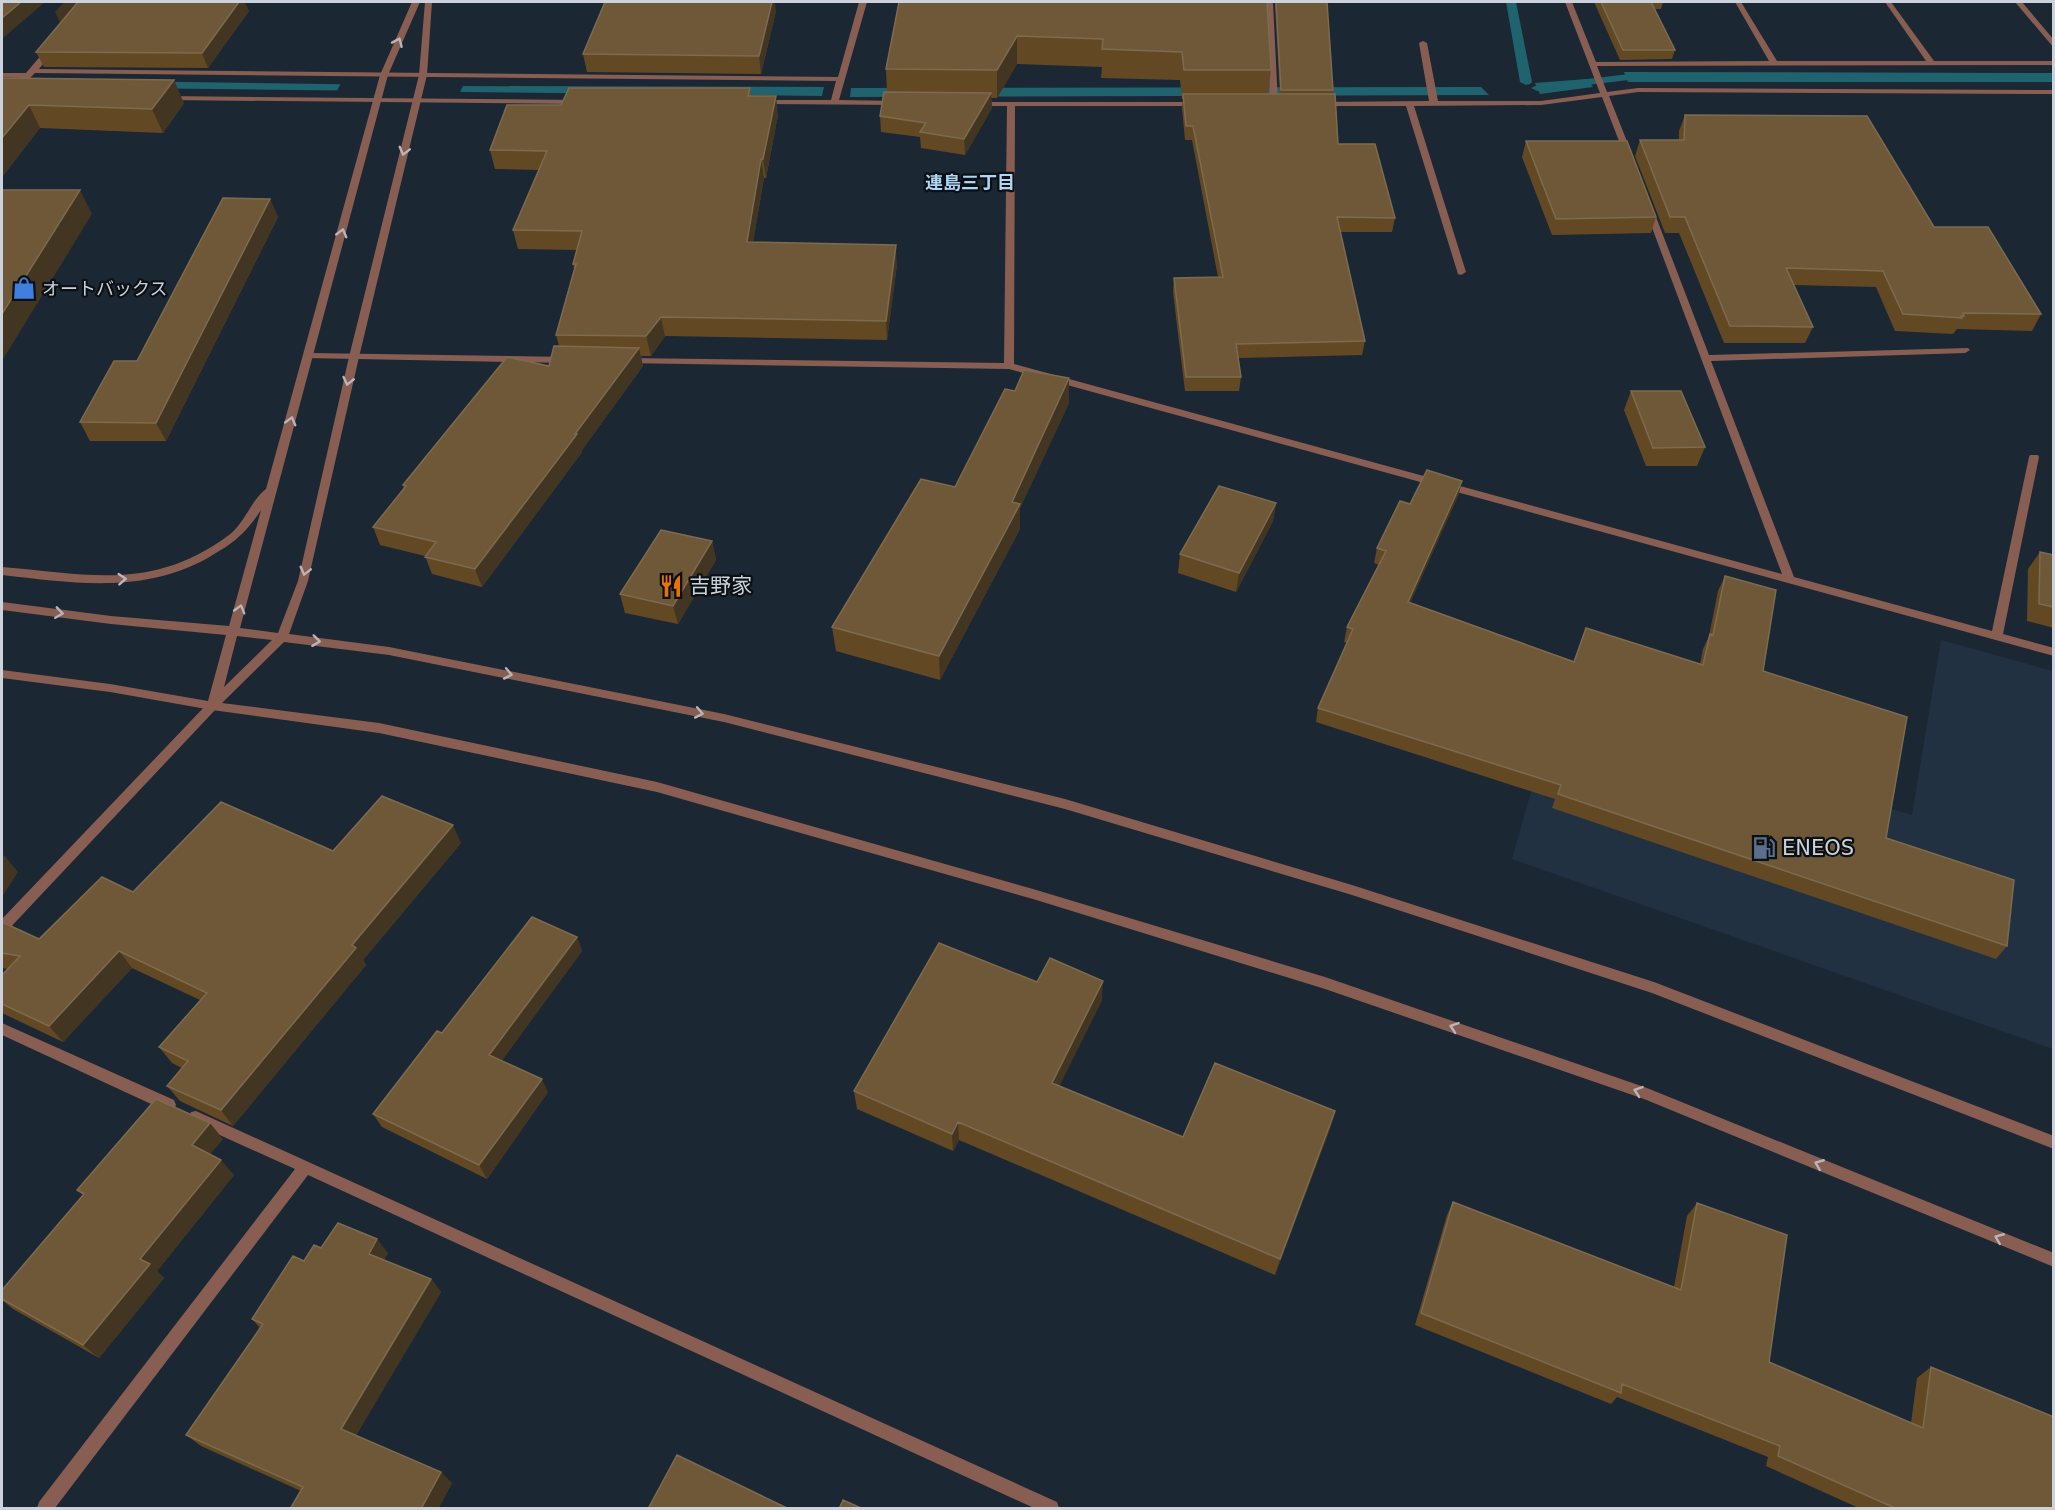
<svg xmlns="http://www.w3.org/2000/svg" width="2055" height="1510" viewBox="0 0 2055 1510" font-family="'DejaVu Sans','Noto Sans JP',sans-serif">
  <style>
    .built { fill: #213142 }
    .water { fill: #1e636d }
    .pier { fill: #1c2734 }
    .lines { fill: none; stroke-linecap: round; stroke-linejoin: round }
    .stream { fill: #1e636d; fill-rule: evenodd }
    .minor { fill: #885e52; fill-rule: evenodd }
    .tertiary { fill: #885e52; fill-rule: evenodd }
    .wall { fill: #634923 }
    .shaded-wall { fill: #423521 }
    .building { fill: #6e5837; stroke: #7d6b50; stroke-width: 1.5 }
    .oneway { stroke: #bab5b9 }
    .labels { text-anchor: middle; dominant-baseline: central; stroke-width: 4.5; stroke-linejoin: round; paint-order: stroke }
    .far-neighbourhood-label { font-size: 18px; font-weight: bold; fill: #aed5f4; stroke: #0b1015 }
    .far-poi-label { font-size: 18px; fill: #cbd2db; stroke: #0b1015; text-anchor: start }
    .poi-label { font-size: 21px; fill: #cbd2db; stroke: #0b1015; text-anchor: start }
  </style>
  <rect width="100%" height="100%" fill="#1c2734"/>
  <path class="built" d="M 1941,640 L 2053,671 L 2053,1049 L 1512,859 L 1554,710 L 1912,815 Z"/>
  <path class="water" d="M 1624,72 L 2053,73 L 2054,82 L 1628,82 Z
    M 1587,79 L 1593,87 L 1540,94 L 1535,83 Z
    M 44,80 L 464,86 L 824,87 L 822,96 L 39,87 Z
    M 1481,87 L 1489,95 L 850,97 L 851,88 Z"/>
  <path class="pier" d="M 341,83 L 464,84 L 459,94 L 336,93 Z"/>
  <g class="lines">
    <path class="stream" d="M 1506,2 L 1516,2 L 1532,82 L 1530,84 L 1526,85 L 1520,82 Z
      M 1629,74 L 1649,74 L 1655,77 L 1649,80 L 1629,80 L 1537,91 L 1531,88 L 1537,85 Z"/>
    <path class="minor" d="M 859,2 L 867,2 L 839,100 L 898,101 L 902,103 L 901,105 L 763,104 L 759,102 L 763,100 L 831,100 L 836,81 L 35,73 L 5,102 L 2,102 L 2,96 L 21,78 L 2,77 L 2,73 L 26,73 L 48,47 L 51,47 L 55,49 L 39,69 L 838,77 Z
      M 1266,2 L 1273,2 L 1278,104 L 1274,106 L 1270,104 Z
      M 1565,2 L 1572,2 L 1596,62 L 1769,61 L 1735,2 L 1741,2 L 1777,61 L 1926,61 L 1885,2 L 1891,2 L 1934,61 L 2054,61 L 2054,65 L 1597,66 L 1607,92 L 1638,88 L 2054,90 L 2054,94 L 1638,92 L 1609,96 L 1632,154 L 1628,157 L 1624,154 L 1602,97 L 1541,105 L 1414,106 L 1466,272 L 1461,275 L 1458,274 L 1406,106 L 1321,106 L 1317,104 L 1321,102 L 1429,101 L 1419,43 L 1423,41 L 1427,43 L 1438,101 L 1541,101 L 1600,93 Z
      M 2015,2 L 2022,2 L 2054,40 L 2054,48 Z
      M 163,96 L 577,100 L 581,102 L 577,104 L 166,100 L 163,100 Z
      M 973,102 L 1198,102 L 1202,104 L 1198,106 L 1015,106 L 1014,364 L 1782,574 L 1645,209 L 1646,207 L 1649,206 L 1653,209 L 1709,355 L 1968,348 L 1970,350 L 1965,353 L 1711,361 L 1794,577 L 1992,631 L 2029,457 L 2030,455 L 2038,455 L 2039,457 L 2003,634 L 2054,648 L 2054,656 L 1009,369 L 623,363 L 621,361 L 626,358 L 1004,363 L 1007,106 L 976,106 L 972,104 Z
      M 309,353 L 567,357 L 572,360 L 567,363 L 306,358 L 306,354 Z
      M 212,702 L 218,706 L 216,709 L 7,931 L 2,932 L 2,919 L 208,703 Z
      M 2,1023 L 174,1100 L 176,1105 L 174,1110 L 169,1111 L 164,1110 L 2,1035 Z
      M 196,1111 L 1057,1502 L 1059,1508 L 1034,1508 L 308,1175 L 55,1508 L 37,1508 L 39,1502 L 295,1169 L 191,1122 L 189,1117 L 191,1112 Z"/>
    <path class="tertiary" d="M 412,2 L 420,2 L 388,75 L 240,628 L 278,633 L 298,581 L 349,357 L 419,75 L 425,2 L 432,2 L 427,75 L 359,357 L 308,581 L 289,634 L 389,647 L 724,714 L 1065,799 L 1352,885 L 1654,982 L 2054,1136 L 2054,1149 L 1652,993 L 1352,895 L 1065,809 L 724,722 L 389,655 L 284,642 L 222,703 L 379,723 L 657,782 L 1033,889 L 1325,977 L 1647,1088 L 2054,1253 L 2054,1267 L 1644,1099 L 1325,989 L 1033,899 L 657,792 L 379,733 L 212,710 L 110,692 L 2,678 L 2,670 L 110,684 L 208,701 L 226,635 L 111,624 L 2,610 L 2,602 L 111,616 L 229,626 L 261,510 C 244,536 232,544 206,559 C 142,594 72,583 2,575 L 2,567 C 88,574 152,592 229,535 C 245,523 251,500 266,489 L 380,75 ZM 237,636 L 272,640 L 224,687 Z"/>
  </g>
  <path class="wall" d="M 899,2 L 1267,2 L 1271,70 L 1268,94 L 1280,94 L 1275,7 L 1275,2 L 1327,2 L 1333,90 L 1333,94 L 1338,144 L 1395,218 L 1392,232 L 1340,232 L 1365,341 L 1362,355 L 1238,358 L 1241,377 L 1239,391 L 1185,391 L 1173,292 L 1174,278 L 1218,277 L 1192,140 L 1185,140 L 1182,108 L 1183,99 L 1182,99 L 1180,80 L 1101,78 L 1102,67 L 1017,64 L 997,98 L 991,98 L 992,108 L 965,155 L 921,148 L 920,137 L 881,132 L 880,116 L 887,92 L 886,69 Z
    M 1594,2 L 1663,2 L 1661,9 L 1655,9 L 1675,50 L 1672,59 L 1620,60 Z
    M 249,11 L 208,68 L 44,67 L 36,52 L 60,24 Z
    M 776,11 L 761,74 L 587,72 L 583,54 Z
    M 2,78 L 184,103 L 163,133 L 40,128 L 2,177 Z
    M 750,88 L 751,96 L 778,115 L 766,178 L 764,178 L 753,242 L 897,264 L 887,340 L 665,336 L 651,356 L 641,356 L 643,366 L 582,450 L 582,452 L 482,587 L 432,574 L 425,556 L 380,545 L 373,527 L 404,489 L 403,485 L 549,366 L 559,346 L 556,335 L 574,269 L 573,264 L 577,250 L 518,249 L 513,230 L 539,170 L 495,169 L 490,150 L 561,105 Z
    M 1685,115 L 1934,227 L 2041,314 L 2032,331 L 1957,329 L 1953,334 L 1895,331 L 1876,287 L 1793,285 L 1813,327 L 1805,343 L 1724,343 L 1679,233 L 1665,233 L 1635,156 L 1640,140 L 1679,140 L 1679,131 Z
    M 1526,141 L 1656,217 L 1651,233 L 1552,235 L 1522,157 Z
    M 270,199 L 278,217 L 166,441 L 90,441 L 80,422 L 137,361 Z
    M 1631,391 L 1705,447 L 1697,466 L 1646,466 L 1624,410 Z
    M 1069,403 L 1020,508 L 1020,529 L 940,680 L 836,651 L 832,627 L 955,487 Z
    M 1462,481 L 1458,496 L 1410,603 L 1574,661 L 1586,628 L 1700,664 L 1703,649 L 1709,636 L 1718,591 L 1725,576 L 1763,671 L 1886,838 L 2007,946 L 1996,959 L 1552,808 L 1555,799 L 1316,722 L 1318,708 L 1347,643 L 1344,642 L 1347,627 L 1379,565 L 1374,563 L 1377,548 L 1410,504 Z
    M 1276,503 L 1273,521 L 1236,592 L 1178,573 L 1180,554 Z
    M 712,541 L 716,560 L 678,624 L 625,613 L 620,594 Z
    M 2040,552 L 2054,555 L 2054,628 L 2027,621 L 2028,569 Z
    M 461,843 L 363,960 L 366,965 L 233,1126 L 180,1101 L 167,1086 L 182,1068 L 172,1063 L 159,1047 L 200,1000 L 132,968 L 63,1042 L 2,1013 L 2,975 L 8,969 L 2,968 L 2,922 L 39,939 L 133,892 L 333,851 Z
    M 577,937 L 582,951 L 502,1060 L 548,1092 L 487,1179 L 382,1127 L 373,1114 L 442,1033 Z
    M 1037,982 L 1102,1000 L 1059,1086 L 1183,1137 L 1335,1111 L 1330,1129 L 1275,1275 L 959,1140 L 953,1151 L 857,1109 L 854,1091 Z
    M 223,1139 L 210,1154 L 234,1175 L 157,1271 L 164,1278 L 99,1358 L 13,1309 L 2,1300 L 2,1290 L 83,1195 L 77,1190 Z
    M 1453,1202 L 1674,1287 L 1687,1216 L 1697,1203 L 1769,1362 L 1911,1423 L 1917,1378 L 1931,1367 L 2054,1509 L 1861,1509 L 1766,1466 L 1768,1457 L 1617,1397 L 1611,1404 L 1415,1325 L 1447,1215 Z
    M 321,1248 L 388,1253 L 384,1260 L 431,1279 L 441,1292 L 356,1435 L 452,1483 L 438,1509 L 290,1509 L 301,1491 L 201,1446 L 186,1435 L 260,1328 L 252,1319 L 304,1261 Z"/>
  <path class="shaded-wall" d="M 21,2 L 45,2 L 2,39 L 2,18 Z
    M 64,2 L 83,2 L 62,27 L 55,12 Z
    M 239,2 L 245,2 L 249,11 L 208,68 L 202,53 Z
    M 772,2 L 775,2 L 776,11 L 761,74 L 759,56 Z
    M 1017,36 L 1017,64 L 997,98 L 997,70 Z
    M 174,80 L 184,103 L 163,133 L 152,109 Z
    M 991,93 L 992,108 L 965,155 L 964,139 Z
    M 776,96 L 778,115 L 766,178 L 763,159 Z
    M 29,105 L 40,128 L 2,177 L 2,138 Z
    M 761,159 L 764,178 L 750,261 L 747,242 Z
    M 80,190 L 92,214 L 2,361 L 2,314 Z
    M 270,199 L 278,217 L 166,441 L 156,423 Z
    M 896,245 L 897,264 L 887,340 L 886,321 Z
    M 661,317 L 665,336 L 651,356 L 646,336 Z
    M 639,348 L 643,366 L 582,450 L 582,452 L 482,587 L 475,569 Z
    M 1069,378 L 1069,403 L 1020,508 L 1020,529 L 940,680 L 939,656 Z
    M 1462,481 L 1458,496 L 1404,617 L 1408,602 Z
    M 1276,503 L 1273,521 L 1236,592 L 1239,573 Z
    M 712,541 L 716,560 L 678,624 L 673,606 Z
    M 453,825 L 461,843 L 363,960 L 366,965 L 233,1126 L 221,1110 L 352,945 Z
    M 4,855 L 18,872 L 2,897 L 2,859 Z
    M 577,937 L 582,951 L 496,1069 L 489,1055 Z
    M 119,951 L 132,968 L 63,1042 L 49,1026 Z
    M 1103,981 L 1102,1000 L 1052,1101 L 1052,1083 Z
    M 542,1079 L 548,1092 L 487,1179 L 479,1165 Z
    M 1335,1111 L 1330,1129 L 1275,1275 L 1280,1259 Z
    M 958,1122 L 959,1140 L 953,1151 L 952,1134 Z
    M 210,1123 L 223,1139 L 205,1160 L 192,1145 Z
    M 221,1160 L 234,1175 L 157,1271 L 164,1278 L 99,1358 L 83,1345 L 140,1259 Z
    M 377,1239 L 388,1253 L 379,1268 L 369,1254 Z
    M 431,1279 L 441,1292 L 353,1441 L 341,1429 Z
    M 441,1472 L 452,1483 L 438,1509 L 421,1509 Z"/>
  <path class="building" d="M 2,2 L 21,2 L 2,18 Z
    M 78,2 L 239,2 L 202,53 L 36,52 Z
    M 605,2 L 772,2 L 759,56 L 583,54 Z
    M 899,2 L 1267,2 L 1271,70 L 1184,70 L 1182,52 L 1102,49 L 1103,39 L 1017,36 L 997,70 L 886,69 Z
    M 1276,2 L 1327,2 L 1333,90 L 1281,90 Z
    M 1601,2 L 1651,2 L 1675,50 L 1623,50 Z
    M 2,78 L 174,80 L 152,109 L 29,105 L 2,138 Z
    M 569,88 L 750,88 L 748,96 L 776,96 L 763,159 L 761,159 L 747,242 L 896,245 L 886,321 L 661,317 L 646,336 L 556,335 L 576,264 L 573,264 L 582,231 L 513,230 L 547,151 L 490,150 L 507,105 L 561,105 Z
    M 884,92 L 991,93 L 964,139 L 920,132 L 926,123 L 880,116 Z
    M 1183,94 L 1335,94 L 1338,144 L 1375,144 L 1395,218 L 1337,217 L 1365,341 L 1236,344 L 1241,377 L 1186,377 L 1174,278 L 1223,277 L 1193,126 L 1186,126 Z
    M 1685,115 L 1867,116 L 1934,227 L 1988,227 L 2041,314 L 1963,313 L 1964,316 L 1961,316 L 1962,318 L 1903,314 L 1883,271 L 1786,268 L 1813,327 L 1730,326 L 1685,217 L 1670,217 L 1640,140 L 1684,140 Z
    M 1526,141 L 1627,141 L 1656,217 L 1556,219 Z
    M 2,190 L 80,190 L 2,314 Z
    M 223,198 L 270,199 L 156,423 L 80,422 L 114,361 L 137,361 Z
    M 554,346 L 639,348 L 575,434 L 577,434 L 475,569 L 425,557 L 436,542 L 373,527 L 406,486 L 403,485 L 507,357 L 549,366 Z
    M 1024,370 L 1069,378 L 1012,502 L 1020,504 L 939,656 L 832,627 L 921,479 L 955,487 L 1005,389 L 1015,391 Z
    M 1631,391 L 1681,391 L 1705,447 L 1653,448 Z
    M 1427,470 L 1462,481 L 1408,602 L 1574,662 L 1586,628 L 1703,665 L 1710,634 L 1713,635 L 1725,576 L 1776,590 L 1763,671 L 1907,717 L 1886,838 L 2014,880 L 2007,946 L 1558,794 L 1561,785 L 1318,708 L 1353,629 L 1347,627 L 1386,551 L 1377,548 L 1400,501 L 1410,504 Z
    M 1219,486 L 1276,503 L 1239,573 L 1180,554 Z
    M 661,530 L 712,541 L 673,606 L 620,594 Z
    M 2040,552 L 2054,555 L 2054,607 L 2039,604 Z
    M 382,796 L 453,825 L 352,945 L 356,948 L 221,1110 L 167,1086 L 188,1061 L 159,1047 L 207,993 L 119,951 L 49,1026 L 2,1004 L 2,975 L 20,956 L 2,953 L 2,922 L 39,939 L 102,877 L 133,892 L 221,802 L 333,851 Z
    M 532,917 L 577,937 L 489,1055 L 542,1079 L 479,1165 L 373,1114 L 437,1031 L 442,1033 Z
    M 939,943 L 1037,982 L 1050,958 L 1103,981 L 1052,1083 L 1183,1137 L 1215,1063 L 1335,1111 L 1280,1259 L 958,1122 L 952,1134 L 854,1091 Z
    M 156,1099 L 210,1123 L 192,1145 L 221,1160 L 140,1259 L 150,1264 L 83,1345 L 2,1299 L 2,1290 L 84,1194 L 77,1190 Z
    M 1453,1202 L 1681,1290 L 1697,1203 L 1787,1235 L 1769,1362 L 1923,1428 L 1931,1367 L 2054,1417 L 2054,1509 L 1897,1509 L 1778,1456 L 1780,1446 L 1622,1384 L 1621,1393 L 1421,1313 Z
    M 338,1223 L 377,1239 L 369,1254 L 431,1279 L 341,1429 L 441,1472 L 421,1509 L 290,1509 L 303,1487 L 186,1435 L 263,1324 L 252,1319 L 293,1256 L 304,1261 L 314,1245 L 321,1248 Z
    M 677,1455 L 789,1509 L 648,1509 Z
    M 843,1500 L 863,1509 L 839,1509 Z"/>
  <defs><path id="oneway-chevron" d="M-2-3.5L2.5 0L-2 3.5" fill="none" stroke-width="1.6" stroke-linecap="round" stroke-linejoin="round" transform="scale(1.5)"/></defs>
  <g class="oneway">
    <use href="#oneway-chevron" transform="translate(398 42) rotate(-66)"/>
    <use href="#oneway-chevron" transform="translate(404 151) rotate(104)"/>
    <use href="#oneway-chevron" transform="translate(342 233) rotate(-75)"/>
    <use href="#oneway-chevron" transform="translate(348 381) rotate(103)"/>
    <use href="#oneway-chevron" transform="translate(291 421) rotate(-75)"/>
    <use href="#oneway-chevron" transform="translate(305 571) rotate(104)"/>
    <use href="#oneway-chevron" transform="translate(122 579) rotate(-4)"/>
    <use href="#oneway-chevron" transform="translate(240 609) rotate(-74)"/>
    <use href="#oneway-chevron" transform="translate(59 613) rotate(8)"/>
    <use href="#oneway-chevron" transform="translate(316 641) rotate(7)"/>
    <use href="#oneway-chevron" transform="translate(508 674) rotate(11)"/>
    <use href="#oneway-chevron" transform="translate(699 713) rotate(11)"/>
    <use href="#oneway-chevron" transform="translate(1454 1027) rotate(-161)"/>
    <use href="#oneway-chevron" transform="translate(1638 1091) rotate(-161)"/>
    <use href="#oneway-chevron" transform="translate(1819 1164) rotate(-158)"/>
    <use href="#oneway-chevron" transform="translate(1999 1238) rotate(-158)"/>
  </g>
  <defs>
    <g id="shop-bare" transform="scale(1.8)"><path d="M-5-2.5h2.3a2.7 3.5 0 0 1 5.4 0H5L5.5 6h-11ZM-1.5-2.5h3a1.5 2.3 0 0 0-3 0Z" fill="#3f7fe0" stroke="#0b1015" stroke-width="2.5" paint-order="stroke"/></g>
    <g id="restaurant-bare" transform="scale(1.8)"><path d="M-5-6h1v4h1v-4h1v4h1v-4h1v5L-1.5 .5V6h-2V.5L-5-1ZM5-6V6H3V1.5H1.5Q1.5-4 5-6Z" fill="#e8710a" stroke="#0b1015" stroke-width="2.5" paint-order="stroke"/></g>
    <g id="fuel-bare" transform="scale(1.8)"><path d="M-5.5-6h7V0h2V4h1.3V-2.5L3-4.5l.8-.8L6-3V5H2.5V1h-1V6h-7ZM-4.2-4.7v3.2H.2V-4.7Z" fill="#5c6f8a" stroke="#0b1015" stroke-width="2.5" paint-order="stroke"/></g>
  </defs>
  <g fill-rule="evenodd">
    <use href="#shop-bare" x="24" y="288"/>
    <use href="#restaurant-bare" x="671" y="586"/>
    <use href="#fuel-bare" x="1764" y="848"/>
  </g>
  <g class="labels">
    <g class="far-neighbourhood-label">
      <text x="970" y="182">連島三丁目</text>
    </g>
    <g class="far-poi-label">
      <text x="42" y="288">オートバックス</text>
    </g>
    <g class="poi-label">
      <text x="689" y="586">吉野家</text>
      <text x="1782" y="848">ENEOS</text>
    </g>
  </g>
  <rect width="2055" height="1510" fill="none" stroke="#cbd2db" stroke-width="6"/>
</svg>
